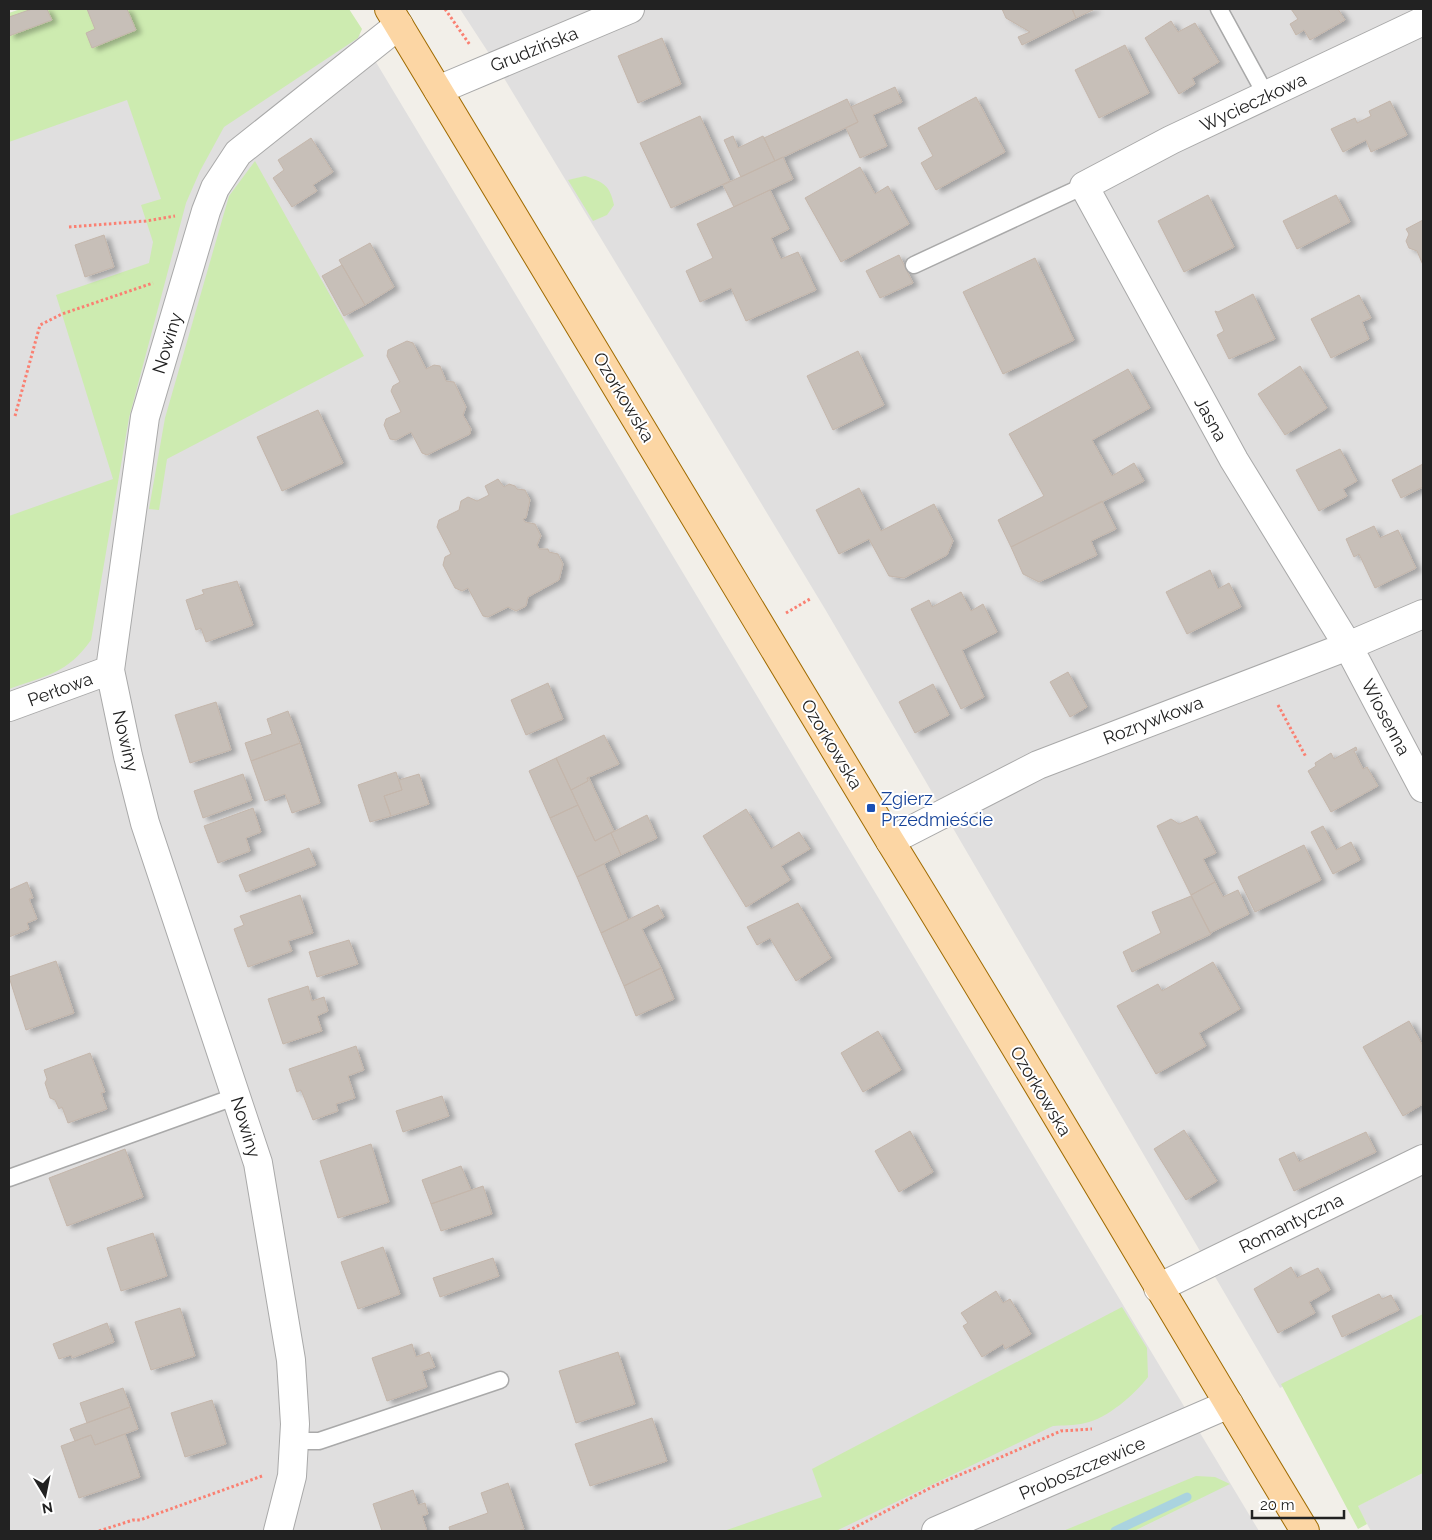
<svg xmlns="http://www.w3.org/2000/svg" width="1432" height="1540" viewBox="0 0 1432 1540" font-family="Raleway,sans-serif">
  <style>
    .residential { fill: #e0dfdf }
    .grass { fill: #cdebb0 }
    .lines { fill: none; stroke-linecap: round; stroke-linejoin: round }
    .stream { stroke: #aad3df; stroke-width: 9 }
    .building { fill: #c7bfb8; stroke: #c4b6ab; filter: url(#shadow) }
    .service-casing { stroke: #a9a9a9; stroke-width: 19 }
    .minor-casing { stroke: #a9a9a9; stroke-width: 30 }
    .primary-casing { stroke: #a06b00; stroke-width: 30 }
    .path { stroke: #fa8072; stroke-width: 3; stroke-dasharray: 2.5 2.5; stroke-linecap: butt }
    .service { stroke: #fff; stroke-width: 16 }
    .minor { stroke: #fff; stroke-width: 28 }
    .primary { stroke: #fcd6a4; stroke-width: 28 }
    .transit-dot { fill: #1a4fb4; stroke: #fff; stroke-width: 2 }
    .labels { text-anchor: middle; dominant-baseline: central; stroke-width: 4; stroke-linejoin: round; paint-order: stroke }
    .street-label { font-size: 18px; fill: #222; stroke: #fff }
    .transit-label { font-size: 18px; fill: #164399; stroke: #fff; text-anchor: start }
  </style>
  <defs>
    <filter id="shadow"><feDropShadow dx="5.5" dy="3" stdDeviation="2.5" flood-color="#0004"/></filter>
  </defs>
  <rect width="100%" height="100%" fill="#f2efe9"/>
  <path class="residential" d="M 21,9 L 344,9 L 1259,1531 L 9,1531 L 9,13 Z
    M 460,9 L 1423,9 L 1423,1317 L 1280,1388 L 825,609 L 490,55 Z
    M 1423,1473 L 1423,1531 L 1371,1531 L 1357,1506 Z"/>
  <path class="grass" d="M 21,9 L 349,9 L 362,29 L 358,38 L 224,127 L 200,171 L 186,203 L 129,418 L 91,640 C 67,674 47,675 9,689 L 9,516 L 113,479 L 56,295 L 149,263 L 153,242 L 141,205 L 161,199 L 127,100 L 9,142 L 9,13 Z
    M 255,161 L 364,356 L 167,459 L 159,510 L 149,509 L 165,418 L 229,196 Z
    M 585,176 C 603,182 610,185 614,205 L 607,215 L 593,221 L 568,180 Z
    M 1122,1307 L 1147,1348 L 1148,1377 C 1135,1394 1107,1419 1085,1423 C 1074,1426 1063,1425 1053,1426 L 836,1531 L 724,1531 L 822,1497 L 812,1469 Z
    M 1423,1314 L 1423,1473 L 1358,1506 L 1367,1524 L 1358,1529 L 1281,1384 Z
    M 1196,1476 L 1215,1477 L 1230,1484 L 1134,1531 L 1063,1531 Z"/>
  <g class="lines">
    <path class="stream" d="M 1115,1531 L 1187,1497"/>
  </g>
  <path class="building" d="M 32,9 L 47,9 L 52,20 L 9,36 L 9,17 Z
    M 87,9 L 127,9 L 136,30 L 92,48 L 86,33 L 95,29 Z
    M 1002,9 L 1072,9 L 1076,18 L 1022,45 L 1018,37 L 1030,32 L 1006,18 Z
    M 1072,9 L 1095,9 L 1076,18 Z
    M 1291,9 L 1338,9 L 1345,20 L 1310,40 L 1304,30 L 1296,35 L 1290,24 L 1298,19 Z
    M 1171,21 L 1178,32 L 1195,23 L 1219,62 L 1192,78 L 1195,84 L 1179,94 L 1145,38 Z
    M 662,38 L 681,84 L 638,103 L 618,56 Z
    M 1125,45 L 1149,93 L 1099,118 L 1075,70 Z
    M 895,87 L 902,102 L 873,115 L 887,146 L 860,158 L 846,128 L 858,122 L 851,107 Z
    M 976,97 L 1005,152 L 936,190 L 921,163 L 933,156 L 918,128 Z
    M 847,99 L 858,122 L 775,161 L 764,138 Z
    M 1390,101 L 1407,135 L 1371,152 L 1366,140 L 1343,152 L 1331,129 L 1355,118 L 1357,123 L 1371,116 L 1369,111 Z
    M 700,116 L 730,181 L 671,208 L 640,143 Z
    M 733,136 L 738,148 L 763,136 L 775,161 L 741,177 L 724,140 Z
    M 311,138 L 333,172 L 313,185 L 317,191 L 292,207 L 273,178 L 284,170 L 278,160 Z
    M 783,157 L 793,179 L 734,207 L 723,185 Z
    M 860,167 L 875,194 L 888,186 L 909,224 L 841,262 L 805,198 Z
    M 770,190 L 789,229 L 771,238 L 781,259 L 798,252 L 816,290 L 746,321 L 731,288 L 700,302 L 686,271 L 713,258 L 697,224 Z
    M 1208,195 L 1234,247 L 1184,272 L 1158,221 Z
    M 1336,195 L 1350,222 L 1297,249 L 1283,221 Z
    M 1423,220 L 1423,265 L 1417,251 L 1409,248 L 1406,241 L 1409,234 L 1406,229 Z
    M 104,235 L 114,267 L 85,277 L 75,245 Z
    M 370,243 L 394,287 L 365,305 L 339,260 Z
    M 899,255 L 913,283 L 880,298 L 866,271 Z
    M 1035,258 L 1074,340 L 1003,374 L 963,292 Z
    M 342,265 L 365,305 L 344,316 L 322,276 Z
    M 1253,294 L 1275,339 L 1229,359 L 1217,335 L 1224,331 L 1215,311 L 1218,312 Z
    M 1359,295 L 1371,318 L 1362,322 L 1369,339 L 1331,358 L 1311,319 Z
    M 407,341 L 413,343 L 426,369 L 434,365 L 440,366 L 446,381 L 454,382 L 466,407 L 463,415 L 471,429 L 470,434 L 427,455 L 422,453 L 411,432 L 396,440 L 390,439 L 384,425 L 386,419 L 401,412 L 391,391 L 393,386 L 400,382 L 387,356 L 388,350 Z
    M 858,351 L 884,405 L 833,430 L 807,376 Z
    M 1300,366 L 1327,408 L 1285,435 L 1258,394 Z
    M 1128,369 L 1150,408 L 1092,440 L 1112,476 L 1134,463 L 1144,481 L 1011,547 L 998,520 L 1044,496 L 1009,434 Z
    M 318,410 L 343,463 L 282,491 L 257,437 Z
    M 1340,449 L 1357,481 L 1343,489 L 1347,496 L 1319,511 L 1296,470 Z
    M 1423,464 L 1423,487 L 1401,498 L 1392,480 Z
    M 498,479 L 504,487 L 509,484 L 515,486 L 517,489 L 525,490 L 530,500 L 526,518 L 523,519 L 525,522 L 535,524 L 541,536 L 537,545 L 539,549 L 548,549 L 549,552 L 558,554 L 563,564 L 559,580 L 528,597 L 526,606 L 516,611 L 508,607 L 488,617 L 483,616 L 468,588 L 462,591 L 455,588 L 443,565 L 445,557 L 451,554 L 437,527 L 439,520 L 459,510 L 461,501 L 468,497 L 477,501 L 489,495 L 485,486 Z
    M 859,488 L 881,531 L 934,504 L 953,541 L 947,555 L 904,578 L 889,576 L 869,539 L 839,554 L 816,510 Z
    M 1102,501 L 1116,529 L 1091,541 L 1097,555 L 1039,582 L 1023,574 L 1011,547 Z
    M 1374,526 L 1380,538 L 1398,530 L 1416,568 L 1375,588 L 1359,554 L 1354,557 L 1346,539 Z
    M 1210,570 L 1218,589 L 1229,583 L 1241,607 L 1187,634 L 1166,592 Z
    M 237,581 L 253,625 L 206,642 L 201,628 L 196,630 L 186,600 L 204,594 L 202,590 Z
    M 961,592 L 971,611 L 983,604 L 997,632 L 962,650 L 984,697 L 961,709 L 911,609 L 929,600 L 932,607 Z
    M 1068,672 L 1087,707 L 1070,717 L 1050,682 Z
    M 548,683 L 563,719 L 526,735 L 511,700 Z
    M 933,684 L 949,715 L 915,733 L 899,702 Z
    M 216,702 L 231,750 L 190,763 L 175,715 Z
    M 288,711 L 300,743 L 251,761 L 245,743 L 272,734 L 267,719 Z
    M 604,735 L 619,764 L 587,778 L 588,781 L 571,790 L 556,758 Z
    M 300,743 L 320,803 L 292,813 L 285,794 L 265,801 L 251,761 Z
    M 1356,747 L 1357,750 L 1354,751 L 1363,769 L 1367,767 L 1378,786 L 1331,812 L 1308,771 L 1316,766 L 1315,763 L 1331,753 L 1334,759 Z
    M 556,758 L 578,805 L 550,818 L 529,771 Z
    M 396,772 L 402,790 L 384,796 L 391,816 L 370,822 L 358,785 Z
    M 243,774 L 252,800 L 203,818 L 194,791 Z
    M 419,774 L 429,804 L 391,816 L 384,796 L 402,790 L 399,780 Z
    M 587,778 L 589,778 L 614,831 L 595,841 L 571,790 L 588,781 Z
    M 578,805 L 595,841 L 611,833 L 621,855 L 577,877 L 550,818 Z
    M 253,808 L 261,832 L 246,838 L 250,851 L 218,863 L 204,826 Z
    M 746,809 L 771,849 L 799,832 L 810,849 L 781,866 L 790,880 L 746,907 L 703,836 Z
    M 647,815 L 657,838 L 621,855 L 611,833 Z
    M 1197,816 L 1216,853 L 1203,859 L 1215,882 L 1191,895 L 1157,826 L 1171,819 L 1179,824 Z
    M 1323,826 L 1336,850 L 1351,842 L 1360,860 L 1333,874 L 1311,832 Z
    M 1304,845 L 1321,880 L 1255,912 L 1238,877 Z
    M 309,848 L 316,865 L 246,892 L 239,875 Z
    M 604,864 L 628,920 L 601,933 L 577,877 Z
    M 27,882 L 33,898 L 29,899 L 37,919 L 27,923 L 29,929 L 9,937 L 9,890 Z
    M 1215,882 L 1223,897 L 1238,890 L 1249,914 L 1210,933 L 1191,895 Z
    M 300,895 L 313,933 L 288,941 L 292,951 L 248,967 L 234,929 L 244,925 L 240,916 Z
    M 1191,896 L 1211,934 L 1132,972 L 1123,952 L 1161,933 L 1152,912 Z
    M 798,903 L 831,958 L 796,981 L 770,938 L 757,945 L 747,927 Z
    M 658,905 L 664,917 L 642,929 L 661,968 L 624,986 L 601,933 Z
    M 349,940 L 358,964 L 317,977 L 309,952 Z
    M 56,961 L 74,1013 L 26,1030 L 9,977 Z
    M 1213,962 L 1240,1009 L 1199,1033 L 1206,1046 L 1156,1074 L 1117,1006 L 1158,984 L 1162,991 Z
    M 661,968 L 674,999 L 636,1016 L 624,986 Z
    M 308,986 L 312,1001 L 324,997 L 328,1011 L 317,1016 L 322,1031 L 283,1044 L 268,999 Z
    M 1409,1021 L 1423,1046 L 1423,1104 L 1403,1116 L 1363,1047 Z
    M 878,1031 L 901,1070 L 863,1092 L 841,1053 Z
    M 356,1046 L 364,1070 L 348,1076 L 355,1098 L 336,1104 L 338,1111 L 313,1120 L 301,1090 L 297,1092 L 289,1069 Z
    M 90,1053 L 105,1092 L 101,1093 L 107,1109 L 68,1123 L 62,1107 L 59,1109 L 55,1100 L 50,1098 L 45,1083 L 47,1079 L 44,1070 Z
    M 442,1096 L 449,1116 L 403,1132 L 396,1111 Z
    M 1184,1130 L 1217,1181 L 1186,1200 L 1154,1149 Z
    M 910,1131 L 933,1172 L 899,1192 L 875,1151 Z
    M 1366,1132 L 1376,1152 L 1294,1191 L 1279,1159 L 1294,1152 L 1299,1162 Z
    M 371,1144 L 389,1202 L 338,1218 L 320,1161 Z
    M 125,1149 L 143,1197 L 67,1226 L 49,1178 Z
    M 461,1166 L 471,1190 L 431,1204 L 422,1180 Z
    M 483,1186 L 492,1214 L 441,1231 L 431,1204 Z
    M 153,1233 L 167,1276 L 121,1291 L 107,1248 Z
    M 383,1247 L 400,1294 L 358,1309 L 341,1262 Z
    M 493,1258 L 499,1276 L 440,1297 L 433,1278 Z
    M 1291,1267 L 1297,1278 L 1318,1268 L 1330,1290 L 1309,1302 L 1315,1313 L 1278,1333 L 1254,1289 Z
    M 996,1291 L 1003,1303 L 1010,1299 L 1031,1334 L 1005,1349 L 1003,1344 L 982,1357 L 963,1326 L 968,1323 L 961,1313 Z
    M 1379,1294 L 1382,1299 L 1391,1295 L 1399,1310 L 1342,1337 L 1332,1316 Z
    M 180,1308 L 195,1356 L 151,1370 L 135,1322 Z
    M 107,1323 L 114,1342 L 72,1358 L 71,1355 L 59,1359 L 53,1344 Z
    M 412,1344 L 416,1357 L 429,1352 L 435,1367 L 422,1371 L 427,1387 L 387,1401 L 372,1358 Z
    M 618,1352 L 635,1404 L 576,1423 L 559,1371 Z
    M 123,1388 L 130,1407 L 87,1423 L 80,1403 Z
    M 212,1400 L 226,1444 L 185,1457 L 171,1413 Z
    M 130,1407 L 138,1429 L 95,1445 L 91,1435 L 75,1441 L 70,1429 Z
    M 652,1418 L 667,1461 L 590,1486 L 575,1444 Z
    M 125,1434 L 140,1477 L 79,1498 L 61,1446 L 91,1435 L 95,1445 Z
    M 508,1483 L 524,1529 L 518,1531 L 450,1531 L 449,1527 L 488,1513 L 481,1493 Z
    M 413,1490 L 418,1505 L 425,1503 L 428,1514 L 422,1516 L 427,1531 L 382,1531 L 373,1504 Z"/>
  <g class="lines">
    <g class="service-casing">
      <path id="service" d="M 1219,9 L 1267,97
        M 914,265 L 1084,186
        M 9,1178 L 237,1096
        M 294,1441 L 319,1441 L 500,1380"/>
    </g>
    <g class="minor-casing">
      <path id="minor" d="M 1423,21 L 1171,140 L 1084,186 L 1234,460 L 1348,646 L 1423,788
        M 438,90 L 630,9
        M 9,707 L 110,670
        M 890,841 L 1038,765 L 1348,646 L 1423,614
        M 1158,1288 L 1423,1159
        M 278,1531 L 292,1476 L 295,1424 L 291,1360 L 258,1163 L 145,823 L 128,756 L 110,670 L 145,417 L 206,211 L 215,188 L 238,153 L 399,25
        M 936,1531 L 1229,1404"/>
    </g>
    <g class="primary-casing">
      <path id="primary" d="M 389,9 L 890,841 C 1031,1069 1166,1301 1305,1531"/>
    </g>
    <path class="path" d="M 445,9 L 470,45
      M 69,227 L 146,221 L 175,216
      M 15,416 L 40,325 L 62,314 L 153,283
      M 786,613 L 810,599
      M 1278,705 L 1306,757
      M 99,1531 L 133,1520 L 140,1520 L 262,1476
      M 848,1531 L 932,1487 L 1061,1431 L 1092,1429"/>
    <use href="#service" class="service"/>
    <use href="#minor" class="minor"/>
    <use href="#primary" class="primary"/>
  </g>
  <rect class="transit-dot" x="866" y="803" width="10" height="10" rx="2.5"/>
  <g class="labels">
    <g class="street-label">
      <text transform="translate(534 49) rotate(-22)">Grudzińska</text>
      <text transform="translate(1253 102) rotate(-25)">Wycieczkowa</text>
      <text transform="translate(167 343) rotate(-73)">Nowiny</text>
      <text transform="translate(624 397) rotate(59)">Ozorkowska</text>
      <text transform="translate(1211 419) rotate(61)">Jasna</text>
      <text transform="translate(60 689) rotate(-20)">Perłowa</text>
      <text transform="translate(1386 717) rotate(62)">Wiosenna</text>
      <text transform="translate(1153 720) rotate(-21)">Rozrywkowa</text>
      <text transform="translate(126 741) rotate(77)">Nowiny</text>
      <text transform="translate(832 744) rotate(59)">Ozorkowska</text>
      <text transform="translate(1041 1091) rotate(59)">Ozorkowska</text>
      <text transform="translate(246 1127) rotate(73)">Nowiny</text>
      <text transform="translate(1291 1223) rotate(-26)">Romantyczna</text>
      <text transform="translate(1082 1468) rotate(-23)">Proboszczewice</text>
    </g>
    <g class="transit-label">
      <text x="881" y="798">Zgierz<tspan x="881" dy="21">Przedmieście</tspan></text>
    </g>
  </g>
  <rect width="1432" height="1540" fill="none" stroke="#222222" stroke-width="20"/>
  <g transform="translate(45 1495) rotate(170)" stroke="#ffffff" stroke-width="4" paint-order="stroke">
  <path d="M0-4L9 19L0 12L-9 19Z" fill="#222222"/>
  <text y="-8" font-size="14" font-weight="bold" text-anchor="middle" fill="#222222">N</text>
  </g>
  <path d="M1252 1510v8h92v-8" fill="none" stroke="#222222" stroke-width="2.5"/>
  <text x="1260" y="1510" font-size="15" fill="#222222" stroke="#ffffff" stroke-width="4" paint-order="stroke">20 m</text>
</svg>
